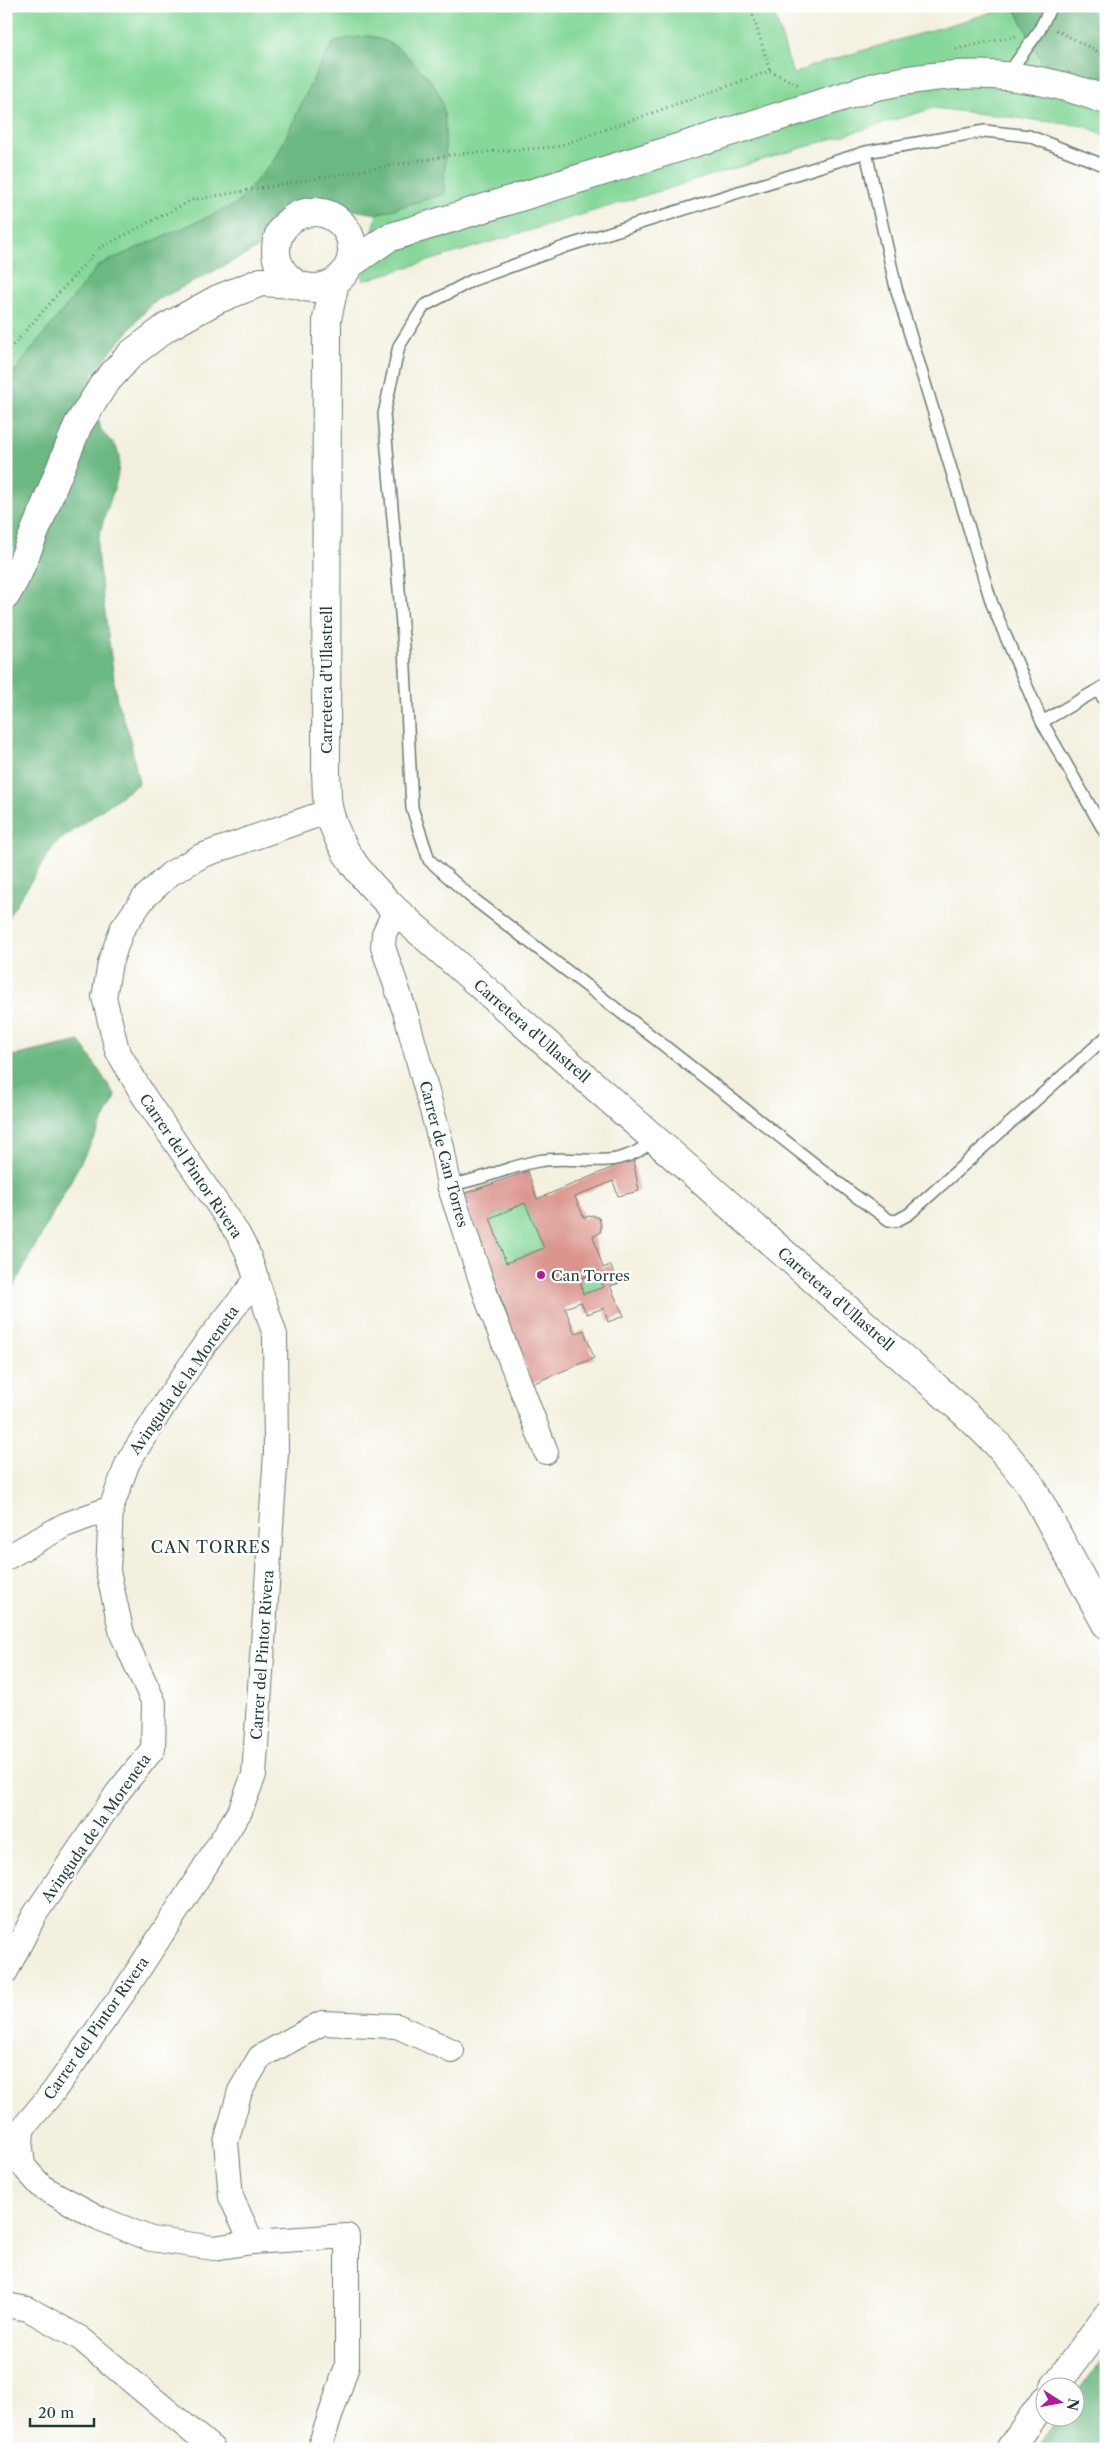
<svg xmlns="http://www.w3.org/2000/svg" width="1112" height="2455" viewBox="0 0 1112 2455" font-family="'Libre Caslon Text',serif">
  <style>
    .green { fill: #86d89a; stroke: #528a67 }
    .forest { fill: #6cb882; stroke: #467a5b }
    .building { fill: #da948c; fill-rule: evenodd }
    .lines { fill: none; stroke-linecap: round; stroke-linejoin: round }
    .service-casing { stroke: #697c70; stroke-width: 14 }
    .minor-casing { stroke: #697c70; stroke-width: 26 }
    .tertiary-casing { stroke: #697c70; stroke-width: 30 }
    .path { stroke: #697c70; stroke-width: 3; stroke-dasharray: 1 4; stroke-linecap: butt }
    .service { stroke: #fff; stroke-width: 11 }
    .minor { stroke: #fff; stroke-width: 24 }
    .tertiary { stroke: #fff; stroke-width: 28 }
    .poi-dot { fill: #b5179e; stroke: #fff; stroke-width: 2 }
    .labels { text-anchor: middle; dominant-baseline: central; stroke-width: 4.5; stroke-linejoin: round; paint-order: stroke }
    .street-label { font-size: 15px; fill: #1f3d34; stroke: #fff }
    .poi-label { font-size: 15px; fill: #1f3d34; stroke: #fff; text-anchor: start }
    .neighbourhood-label { font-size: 16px; letter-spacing: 1px; fill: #1f3d34; stroke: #fff }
  </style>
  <rect width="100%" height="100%" fill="#fff"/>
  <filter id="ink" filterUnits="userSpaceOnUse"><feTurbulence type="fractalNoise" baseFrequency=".02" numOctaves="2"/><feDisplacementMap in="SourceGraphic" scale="10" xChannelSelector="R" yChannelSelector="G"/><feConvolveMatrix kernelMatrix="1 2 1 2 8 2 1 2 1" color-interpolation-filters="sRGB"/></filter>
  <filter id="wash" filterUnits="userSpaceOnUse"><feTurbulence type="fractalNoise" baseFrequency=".0096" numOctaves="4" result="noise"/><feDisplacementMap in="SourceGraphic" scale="20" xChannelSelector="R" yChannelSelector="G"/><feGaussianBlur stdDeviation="1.12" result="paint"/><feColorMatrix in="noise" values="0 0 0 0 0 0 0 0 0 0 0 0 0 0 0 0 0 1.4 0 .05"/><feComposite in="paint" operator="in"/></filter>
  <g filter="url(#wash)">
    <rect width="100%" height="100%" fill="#f3f0df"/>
    <path class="green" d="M 6,6 L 772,6 L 793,75 L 811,66 L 1014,6 L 1042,62 L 1106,88 L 1106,136 L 1085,126 L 934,108 L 362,281 L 377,214 L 444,194 C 444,161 450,121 436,90 C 432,80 422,71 414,63 C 402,49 387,39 368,36 L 318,69 L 277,156 L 237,204 L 99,265 L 6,382 Z
      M 525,1203 L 544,1248 L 506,1263 L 490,1218 Z
      M 598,1271 L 604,1287 L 583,1294 L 580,1279 Z"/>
    <path class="forest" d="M 1014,6 L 1106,6 L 1106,88 L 1042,62 Z
      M 368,36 C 388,40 403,50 416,65 C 426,75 436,86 441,99 C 448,118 444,172 444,194 L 377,214 L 297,201 L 264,245 L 152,303 L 92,374 C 94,386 97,424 102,431 C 108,440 118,444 119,456 C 122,484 98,520 97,553 L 117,701 L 129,734 L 139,783 L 55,844 L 6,920 L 6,382 L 99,265 L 237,204 L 277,156 L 318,69 L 333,43 L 345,39 Z
      M 6,1038 L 13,1056 L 80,1041 L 116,1097 L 6,1300 Z
      M 1106,2354 L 1106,2449 L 1036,2449 L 1058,2418 L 1074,2418 L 1075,2396 Z"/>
    <g id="blocks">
      <path class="building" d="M 633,1159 L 639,1191 L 618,1196 L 613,1181 L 575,1197 L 584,1218 L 592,1215 L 599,1218 L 601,1226 L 600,1233 L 593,1236 L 603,1268 L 610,1265 L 619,1283 L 610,1286 L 624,1316 L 608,1322 L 604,1308 L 587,1314 L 581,1302 L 565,1308 L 575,1334 L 584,1330 L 594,1358 L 532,1384 L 463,1194 L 528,1171 L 537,1199 ZM 525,1203 L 544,1248 L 506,1263 L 490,1218 ZM 598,1271 L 604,1287 L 583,1294 L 580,1279 Z"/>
    </g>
  </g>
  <g filter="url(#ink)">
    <use href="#blocks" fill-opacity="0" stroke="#697c70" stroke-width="1"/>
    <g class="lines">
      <g class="service-casing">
        <path id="service" d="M 1007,75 L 1039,31 L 1051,6
          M 866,152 L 896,288 L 992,604 L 1042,722 L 1106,685
          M 1106,166 L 1029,136 L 985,131 L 866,152 L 567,246 L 473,280 L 424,306 L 399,346 L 384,414 L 404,648 L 412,808 L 429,860 L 471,897 L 662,1044 L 854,1195 L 889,1220 L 896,1221 L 909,1214 L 1106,1037
          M 1098,691 L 1106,702
          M 1042,722 L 1106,834
          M 449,1185 C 480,1181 507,1167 538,1161 C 582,1153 614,1175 655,1139"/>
      </g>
      <g class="minor-casing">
        <path id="minor" d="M 395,910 L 384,934 L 383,947 L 406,1015 L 442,1147 L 449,1185 L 489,1304 L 546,1452
          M 6,1558 L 65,1525 L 111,1508
          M 6,1971 L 35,1914 L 118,1792 L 153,1749 L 154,1703 L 122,1634 L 108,1571 L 111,1508 L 128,1462 L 169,1397 L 205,1344 L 257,1279
          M 252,2242 L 231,2197 L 226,2142 L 240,2091 L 260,2057 L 322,2023 L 397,2026 L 452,2051
          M 6,2305 L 28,2309 L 80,2338 L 213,2449
          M 319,2449 L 347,2366 L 347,2236 L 252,2242 L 214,2248 L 151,2239 L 99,2218 L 42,2187 L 23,2166 L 21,2148 L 22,2129 L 53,2092 L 124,1992 L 187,1895 L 240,1811 L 254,1775 L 276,1453 L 275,1335 L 247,1251 L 238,1234 L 143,1095 L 117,1050 L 104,997 L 110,963 L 122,929 L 144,898 L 170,874 L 201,856 L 329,811"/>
      </g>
      <g class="tertiary-casing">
        <path id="tertiary" d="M276 250a38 38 0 1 1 76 0a38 38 0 1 1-76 0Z
          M 349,265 L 388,238 L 877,86 C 961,68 1025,70 1106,100
          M 335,282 L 327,319 L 326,773 C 327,785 326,799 329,811 C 340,854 365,880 395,910 L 965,1413 L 998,1445 L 1030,1484 L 1106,1624
          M 6,595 L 18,573 L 78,425 L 104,384 L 131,354 L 167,327 L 218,299 L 261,282 L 295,284
          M 1054,2388 L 1106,2317
          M 1010,2449 L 1044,2401"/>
      </g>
      <path class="path" d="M 750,6 L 770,71
        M 1056,30 L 1106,56
        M 956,49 L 1016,36
        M 6,353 L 98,249 L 192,200 L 457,154 L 556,147 L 770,71 L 799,85"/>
      <use href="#service" class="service"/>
      <use href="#minor" class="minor"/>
      <use href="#tertiary" class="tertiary"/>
    </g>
  </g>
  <circle class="poi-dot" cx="541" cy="1275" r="5"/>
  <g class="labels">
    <g class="street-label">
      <text transform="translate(326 680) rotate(-90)">Carretera d'Ullastrell</text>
      <text transform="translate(532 1031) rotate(41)">Carretera d'Ullastrell</text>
      <text transform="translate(444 1154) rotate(75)">Carrer de Can Torres</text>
      <text transform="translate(191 1166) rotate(56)">Carrer del Pintor Rivera</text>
      <text transform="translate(836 1299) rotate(41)">Carretera d'Ullastrell</text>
      <text transform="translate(184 1380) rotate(-55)">Avinguda de la Moreneta</text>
      <text transform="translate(262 1655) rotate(-86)">Carrer del Pintor Rivera</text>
      <text transform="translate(96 1828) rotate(-55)">Avinguda de la Moreneta</text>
      <text transform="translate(96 2028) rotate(-55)">Carrer del Pintor Rivera</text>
    </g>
    <g class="poi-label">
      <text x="551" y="1275">Can Torres</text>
    </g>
    <g class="neighbourhood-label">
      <text x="211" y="1547">CAN TORRES</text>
    </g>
  </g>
  <rect width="1112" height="2455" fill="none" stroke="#fff" stroke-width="25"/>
  <g transform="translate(1060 2402) rotate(101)"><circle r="24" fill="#ffffff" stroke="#a5b1ae"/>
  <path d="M0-4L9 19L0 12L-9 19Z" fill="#b5179e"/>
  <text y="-8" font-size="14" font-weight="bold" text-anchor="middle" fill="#1f3d34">N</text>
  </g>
  <path d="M30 2418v8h64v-8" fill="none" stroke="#1f3d34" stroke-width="2.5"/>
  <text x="38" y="2418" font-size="15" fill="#1f3d34" stroke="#ffffff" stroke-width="4" paint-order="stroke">20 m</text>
</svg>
